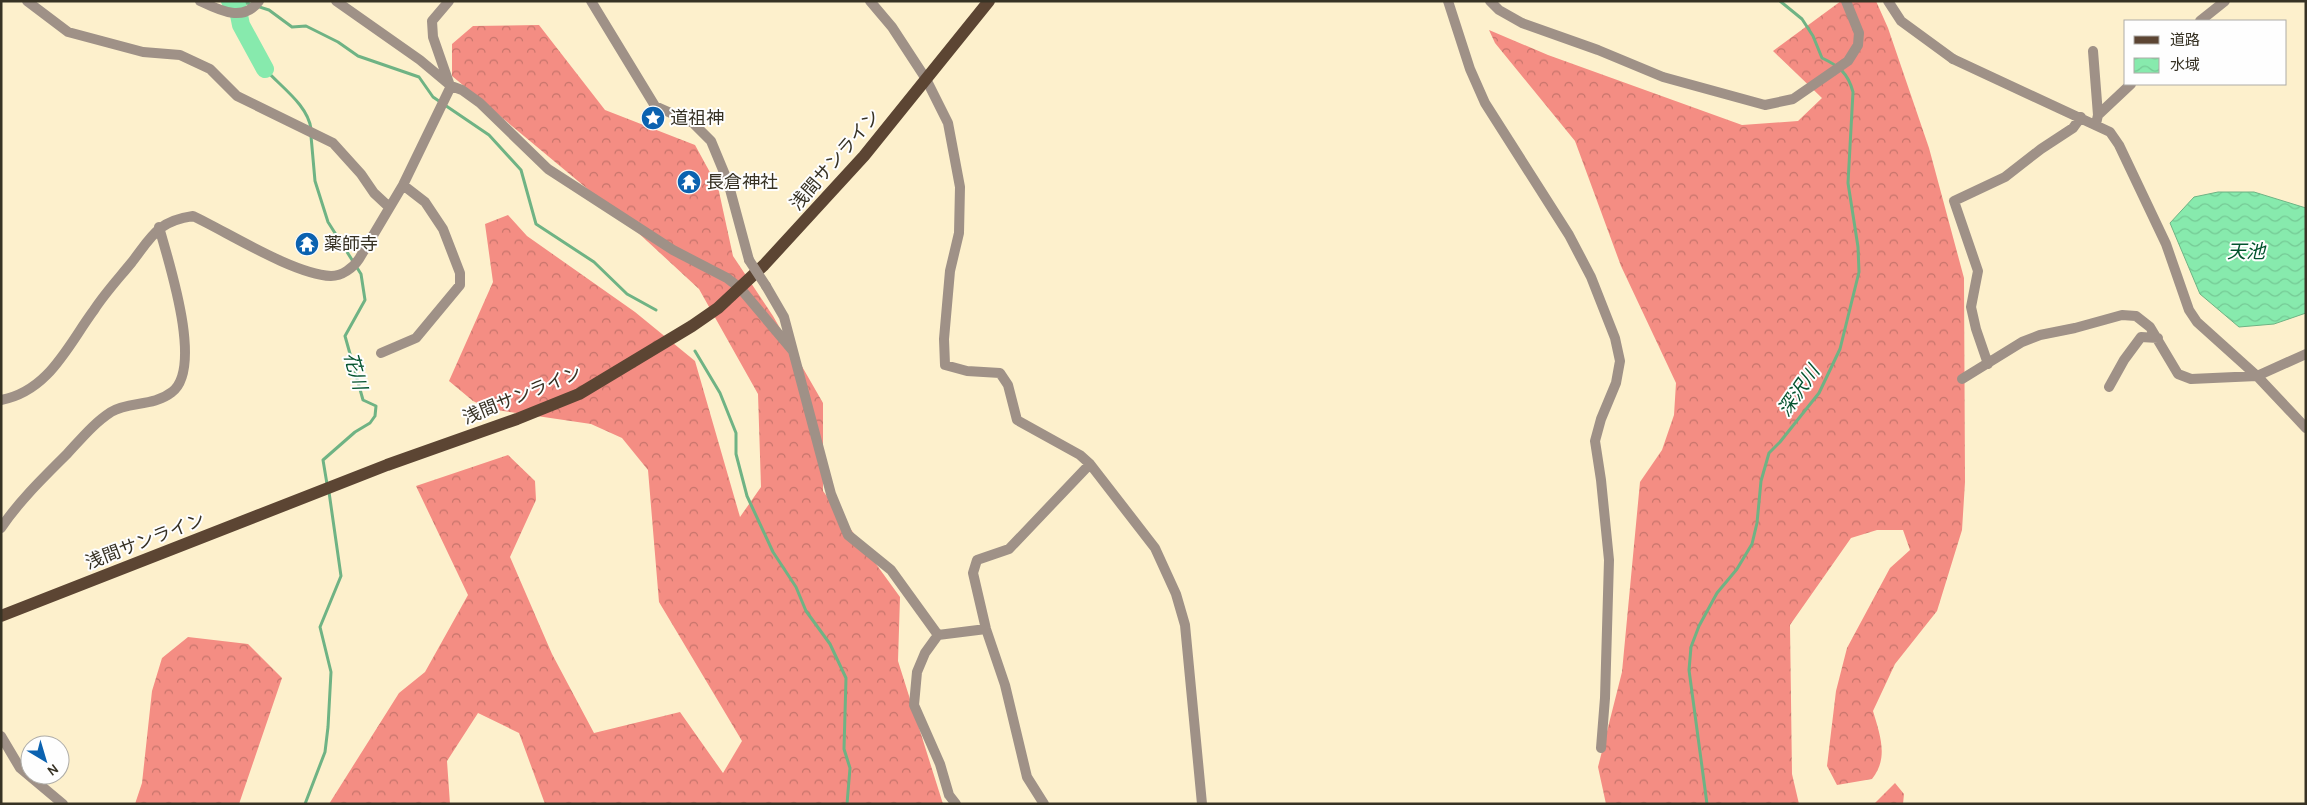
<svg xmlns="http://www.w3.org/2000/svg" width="2307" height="805" viewBox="0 0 2307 805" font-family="Karla,'Noto Sans JP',sans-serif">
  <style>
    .forest { fill: url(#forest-crowns) }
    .water { fill: url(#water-waves); stroke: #6fb384 }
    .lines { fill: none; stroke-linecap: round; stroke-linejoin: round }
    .stream { stroke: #6fb384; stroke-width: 3 }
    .river { stroke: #87eaad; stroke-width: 18 }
    .minor { stroke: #9f9187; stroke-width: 10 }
    .tertiary { stroke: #9f9187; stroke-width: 10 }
    .primary { stroke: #5c4533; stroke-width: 12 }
    .minor-bridge { stroke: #9f9187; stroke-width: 10 }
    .labels { text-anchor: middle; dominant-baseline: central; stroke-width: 4; stroke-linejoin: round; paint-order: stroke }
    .poi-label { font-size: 18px; fill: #373224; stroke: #fefefe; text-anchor: start }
    .street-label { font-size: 18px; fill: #373224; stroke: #fefefe }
    .water-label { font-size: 19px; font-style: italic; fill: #03532e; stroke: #fefefe }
  </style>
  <defs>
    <pattern id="forest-crowns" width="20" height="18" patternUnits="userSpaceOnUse" patternTransform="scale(1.25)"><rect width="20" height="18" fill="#f48d83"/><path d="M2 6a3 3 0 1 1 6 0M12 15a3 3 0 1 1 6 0" fill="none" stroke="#c6746b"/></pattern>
    <pattern id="water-waves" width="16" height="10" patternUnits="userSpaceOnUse" patternTransform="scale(1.25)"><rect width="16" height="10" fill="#87eaad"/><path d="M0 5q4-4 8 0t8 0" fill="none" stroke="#75c995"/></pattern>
  </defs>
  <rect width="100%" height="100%" fill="#fdf0cc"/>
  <path class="forest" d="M 1841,1 L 1876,1 L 1888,28 L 1929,148 L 1964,278 L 1965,482 L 1962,530 L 1937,611 L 1895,664 L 1873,711 C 1880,735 1889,758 1872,779 L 1837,785 L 1827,766 L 1836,691 L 1847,648 L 1890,568 L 1910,550 L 1903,530 L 1877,530 L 1851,538 L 1790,625 L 1792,774 L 1799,804 L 1606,804 L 1598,767 L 1622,672 L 1640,482 L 1662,450 L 1674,415 L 1676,383 L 1621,266 L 1575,141 L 1495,43 L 1489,30 L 1548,55 L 1742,125 L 1798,121 L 1822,98 L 1773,51 Z
    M 539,25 L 605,110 L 695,145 L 718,187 L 733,256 L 773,316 L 823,403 L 823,491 L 900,597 L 898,661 L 943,804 L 545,804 L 519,733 L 478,713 L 447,761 L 450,804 L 329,804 L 399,693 L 425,672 L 468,595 L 416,486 L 508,455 L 535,481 L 536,500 L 510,557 L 552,654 L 594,733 L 680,712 L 723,773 L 742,741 L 659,602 L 648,470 L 622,438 L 591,424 L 490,409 L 473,401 L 449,381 L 493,282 L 485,224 L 508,215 L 527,236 L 635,312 L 695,361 L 740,517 L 761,487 L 758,394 L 699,289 L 620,216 L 452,76 L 452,44 L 473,26 Z
    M 188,637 L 248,644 L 282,678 L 239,804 L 135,804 L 142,783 L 152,691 L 162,658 Z
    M 1895,783 L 1904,794 L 1903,804 L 1874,804 Z"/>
  <path class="water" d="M 2218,192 L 2254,192 L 2306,208 L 2306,313 L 2274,324 L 2239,327 L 2200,294 L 2170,223 L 2194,197 Z"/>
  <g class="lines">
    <path class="stream" d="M 237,5 L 247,3 L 269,10 L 292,27 L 306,26 L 338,42 L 358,56 L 419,77 L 433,97 L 489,135 L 521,170 L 536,224 L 594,262 L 627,294 L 656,310
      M 265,69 C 281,87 308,105 311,129
      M 311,136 L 315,181 L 328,222 L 361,274 L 365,300 L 345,336 L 363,400 L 376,406 L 375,416 L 370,423 L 355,432 L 323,460 L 327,484
      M 695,351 L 720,393 L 736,433 L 736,454 L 747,496 L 773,552 L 796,587 L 806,611 L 830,644 L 846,678 L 844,749 L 850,768 L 847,804
      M 305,804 L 325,752 L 328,727 L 331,672 L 320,627 L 341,576 L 329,492
      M 1707,804 L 1689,670 L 1691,647 L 1699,626 L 1717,593 L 1737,569 L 1752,544 L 1757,523 L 1761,481 L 1769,453 L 1780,442 L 1819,393 L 1840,349 L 1859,272 L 1858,247 L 1848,183 L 1853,92 C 1848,73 1839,66 1822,58 L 1813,36 L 1802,19 L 1780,1"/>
    <path class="river" d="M 230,1 L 237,5 L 241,25 L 265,69"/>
    <path class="minor" d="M 27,1 L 68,32 L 143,52 L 180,55 L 210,69 L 237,96 L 333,143 L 361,174 L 374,193 L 389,207
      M 200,1 C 219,10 243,23 259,1
      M 336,1 L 420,60 L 451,86 L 462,90 L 480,103 L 548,169 L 673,250 L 727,278 L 740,288 L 793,351
      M 449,1 L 432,21 L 433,37 L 449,83
      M 591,1 L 655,106 L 693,123 L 711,141 L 728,182 L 749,260
      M 870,1 L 892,27 L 926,79 L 948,123 L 960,187 L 959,233 L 950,271 L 944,339 L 945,365 L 967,371 L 1000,373 L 1008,385 L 1017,420 L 1080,455 L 1090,464 L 1155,548 L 1176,594 L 1185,625 L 1202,804
      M 1448,1 L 1470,69 L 1485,103 L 1569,235 L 1591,277 L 1615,338 L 1620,361 L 1616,383 L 1601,419 L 1595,441 L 1601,480 L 1609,560 L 1605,698 L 1601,748
      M 1490,1 L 1499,10 L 1522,23 L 1598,50 L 1663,77 L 1765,105 L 1793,99 L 1848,61 L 1858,45 L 1859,33 L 1846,1
      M 2200,21 L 2225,1
      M 2093,51 L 2098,115 L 2096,124
      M 1953,59 L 2110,132 L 2119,145 L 2166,244 L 2189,310 L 2197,322 L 2257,376 L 2306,428
      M 2098,115 L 2131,84
      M 766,286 L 784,317 L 831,494 L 848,535 L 891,570 L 938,635
      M 381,353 L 416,338 L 460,285 L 460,273 L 443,229 L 425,202 L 403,185
      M 1988,364 L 1976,329 L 1971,307 L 1978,271 L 1954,201 L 2005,177 L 2041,149 L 2073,128 L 2081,117
      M 1962,379 L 2022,342 L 2040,335 L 2075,328 L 2122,315 L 2136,316 L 2150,327 L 2178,374 L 2191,379 L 2257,376 L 2306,354
      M 2109,387 L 2124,360 L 2141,337 L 2158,338
      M 1,400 C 49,391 68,345 94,310 C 105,293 119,278 132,262 C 152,236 158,221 193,216 C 229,233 293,274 331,276 C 342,276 353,268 359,259 L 403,185 L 451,86
      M 1,528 C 19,501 44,477 67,454 C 81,439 94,423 111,412 C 129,401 153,407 172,392 C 204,368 168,260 159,227
      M 1,736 L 20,768 L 63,804
      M 956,804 L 949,795 L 940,764 L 914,705 L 917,672 L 925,653 L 938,635 L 986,629
      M 1044,804 L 1027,777 L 1005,685 L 986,629 L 973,573 L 977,560 L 1009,549 L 1090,464"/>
    <path class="tertiary" d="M 1888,1 L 1901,21 L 1953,59"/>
    <path class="primary" d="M 1,616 L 387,465 L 517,419 L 579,394 L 692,326 L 718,308 L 764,265 L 864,156 L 989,1"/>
    <path class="minor-bridge" d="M 749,260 L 766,286"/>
  </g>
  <defs>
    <g id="sight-disc" transform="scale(1.25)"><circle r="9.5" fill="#0b62b0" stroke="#fefefe"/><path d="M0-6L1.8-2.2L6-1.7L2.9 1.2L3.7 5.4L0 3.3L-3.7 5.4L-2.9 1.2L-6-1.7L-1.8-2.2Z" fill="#fff"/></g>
    <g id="temple-disc" transform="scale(1.25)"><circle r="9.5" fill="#0b62b0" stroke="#fefefe"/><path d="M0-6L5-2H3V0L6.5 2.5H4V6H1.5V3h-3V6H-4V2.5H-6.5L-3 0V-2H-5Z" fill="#fff"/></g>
  </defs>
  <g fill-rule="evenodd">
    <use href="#sight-disc" x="653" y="118"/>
    <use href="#temple-disc" x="689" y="182"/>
    <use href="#temple-disc" x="307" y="244"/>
  </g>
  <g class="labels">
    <g class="poi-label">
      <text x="670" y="118">道祖神</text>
      <text x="706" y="182">長倉神社</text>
      <text x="324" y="244">薬師寺</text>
    </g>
    <g class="street-label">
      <text transform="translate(835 160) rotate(-49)">浅間サンライン</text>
      <text transform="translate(522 395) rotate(-22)">浅間サンライン</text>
      <text transform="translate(145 541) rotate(-21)">浅間サンライン</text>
    </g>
    <g class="water-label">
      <text x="2246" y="252">天池</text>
      <text transform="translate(355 371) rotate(74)">花川</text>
      <text transform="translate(1799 391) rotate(-55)">深沢川</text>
    </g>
  </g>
  <rect width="2307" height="805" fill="none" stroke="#373224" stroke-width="5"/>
  <rect x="2124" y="20" width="162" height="65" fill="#fefefe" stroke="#aeaca7"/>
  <rect x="2134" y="36" width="25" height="8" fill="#5c4533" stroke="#aeaca7"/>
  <text x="2170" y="45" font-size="15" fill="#373224">道路</text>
  <rect x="2134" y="58" width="25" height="15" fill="url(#water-waves)" stroke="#aeaca7"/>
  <text x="2170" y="70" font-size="15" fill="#373224">水域</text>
  <g transform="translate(45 760) rotate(142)"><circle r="24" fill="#fefefe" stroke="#aeaca7"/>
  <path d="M0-4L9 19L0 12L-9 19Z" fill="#0b62b0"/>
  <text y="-8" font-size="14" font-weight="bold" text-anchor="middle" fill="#373224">N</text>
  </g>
</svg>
